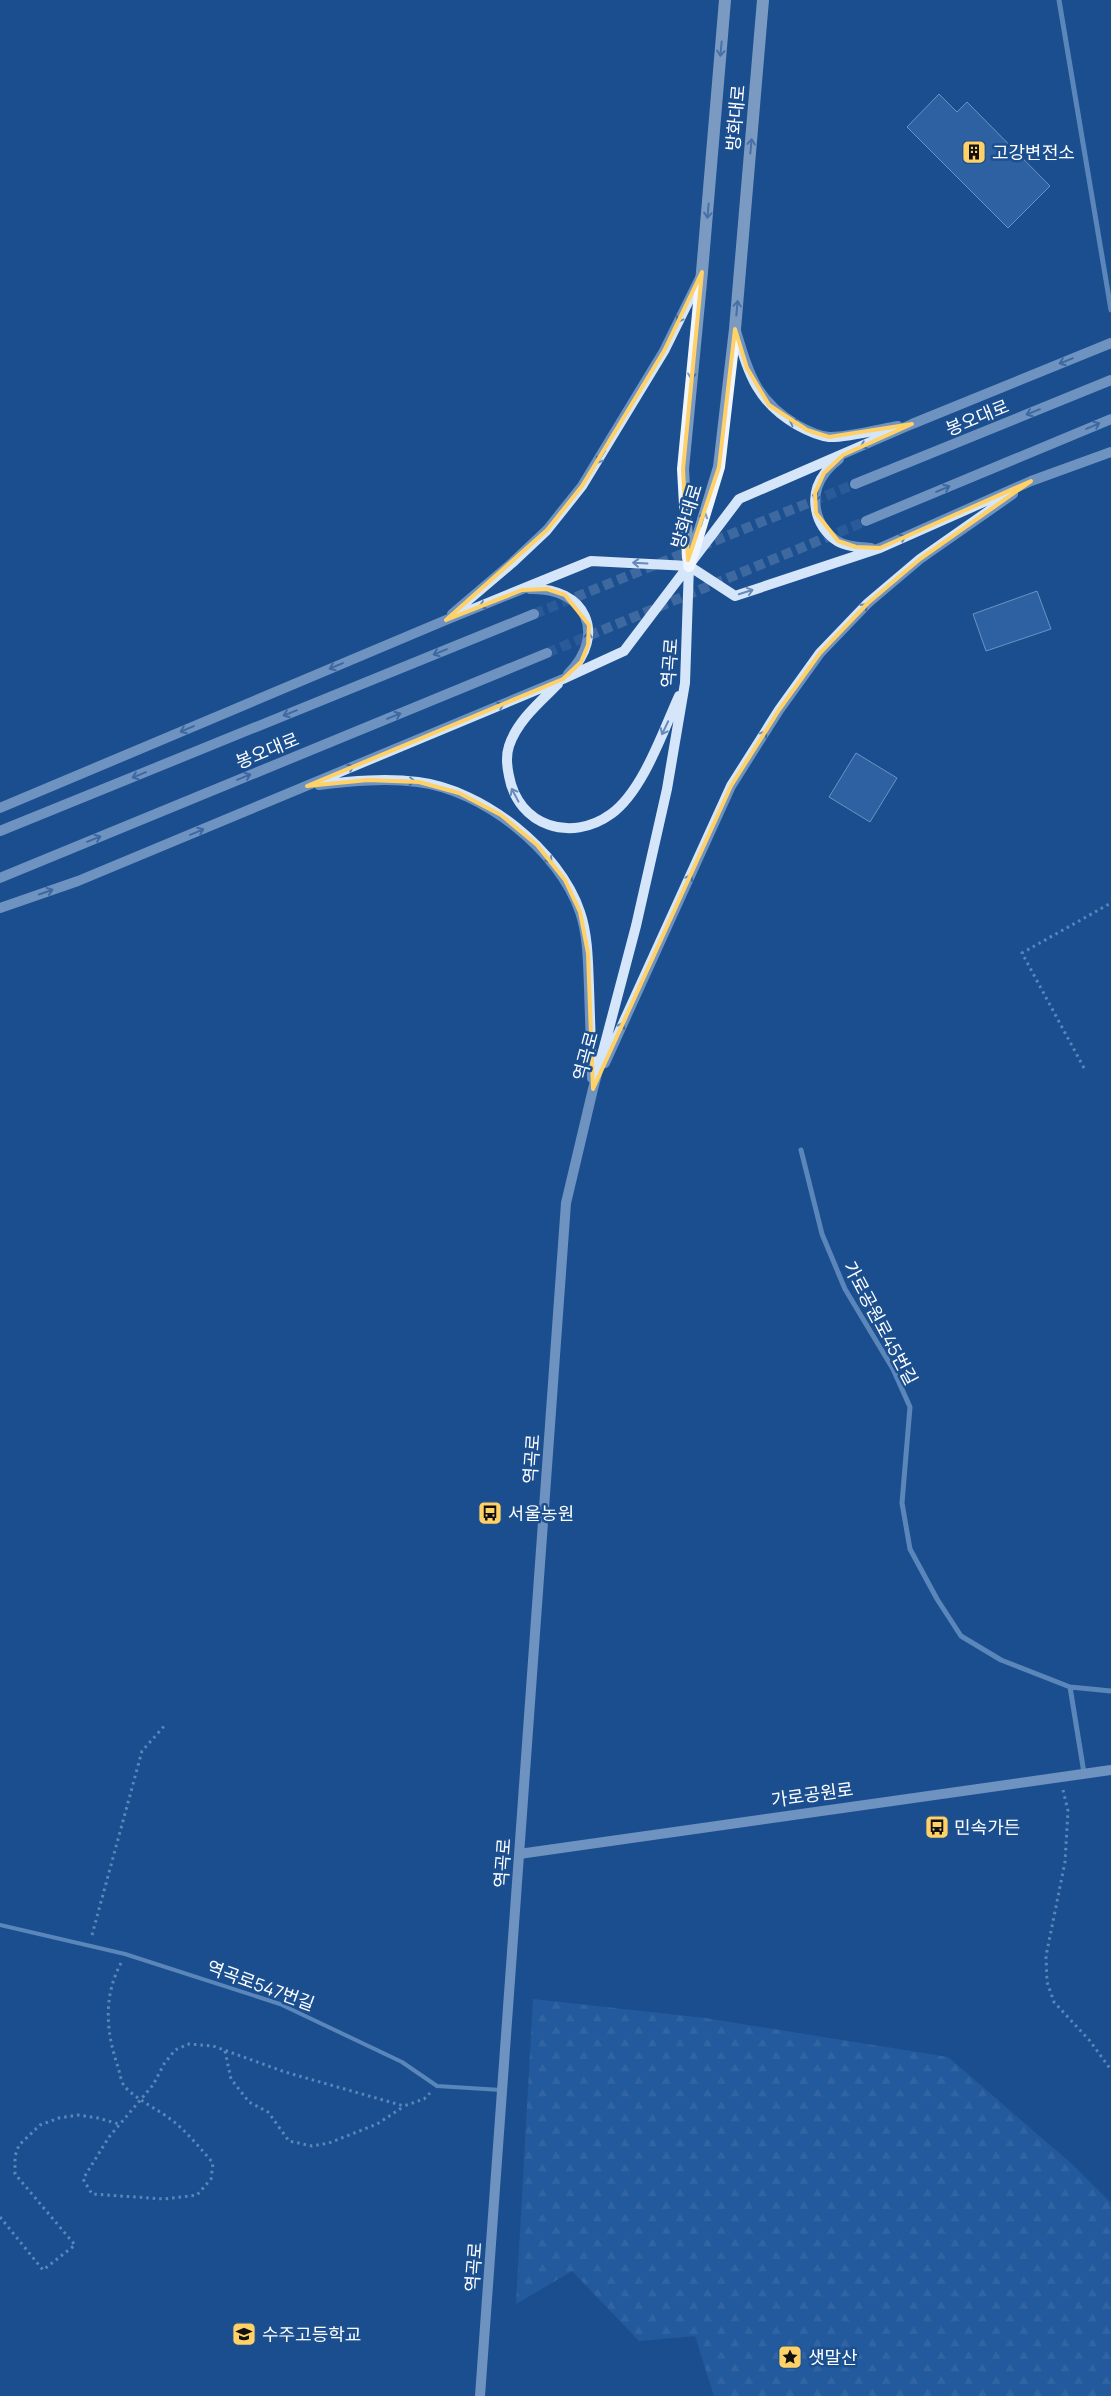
<svg xmlns="http://www.w3.org/2000/svg" width="1111" height="2396" viewBox="0 0 1111 2396" font-family="Manrope,'Noto Sans KR',sans-serif">
  <style>
    .forest { fill: url(#forest-firs) }
    .building { fill: #4478b7; stroke: #cfe3fa }
    .lines { fill: none; stroke-linecap: round; stroke-linejoin: round }
    .secondary-tunnel { stroke: #3d69a0; stroke-width: 10; stroke-dasharray: 10 5; stroke-linecap: butt }
    .path { stroke: #a9c9ee; stroke-width: 3; stroke-dasharray: 2.5 4; stroke-linecap: butt }
    .lane { stroke: #a9c9ee; stroke-width: 4 }
    .street { stroke: #a9c9ee; stroke-width: 5 }
    .secondary { stroke: #d6e6fa; stroke-width: 10 }
    .primary { stroke: #f0f6ff; stroke-width: 12 }
    .oneway { stroke: #7b9ac1 }
    .oneway2 { stroke: #668bba }
    .marked { fill: none; stroke: #ffd166; stroke-width: 4; stroke-linejoin: round }
    .labels { text-anchor: middle; dominant-baseline: central; stroke-width: 5; stroke-linejoin: round; paint-order: stroke }
    .street-label { font-size: 18px; fill: #fff; stroke: #1b4f8f }
    .poi-label { font-size: 18px; fill: #fff; stroke: #1b4f8f; text-anchor: start }
  </style>
  <defs>
    <pattern id="forest-firs" width="22" height="20" patternUnits="userSpaceOnUse" patternTransform="scale(1.25)"><rect width="22" height="20" fill="#2e69ad"/><path d="M5 1l3.5 6h-7zM16 11l3.5 6h-7z" fill="#4d80b9"/></pattern>
  </defs>
  <rect width="100%" height="100%" fill="#1b4f8f"/>
  <path class="forest" d="M 533,1999 L 705,2018 L 948,2057 L 1073,2165 L 1111,2203 L 1111,2396 L 714,2396 L 695,2336 L 639,2341 L 572,2271 L 516,2304 Z"/>
  <path class="building" d="M 939,94 L 957,112 L 967,102 L 1050,186 L 1008,228 L 907,127 Z
    M 1037,591 L 1051,629 L 986,651 L 973,614 Z
    M 856,753 L 897,778 L 870,822 L 829,797 Z"/>
  <g class="lines">
    <path class="secondary-tunnel" d="M 534,614 L 855,484
      M 547,653 L 866,521"/>
    <path class="path" d="M 1084,1068 L 1022,953 L 1111,903
      M 1063,1790 L 1068,1811 L 1065,1862 L 1046,1956 L 1047,1982 L 1054,2002 L 1090,2041 L 1111,2070
      M 92,1935 L 142,1751 L 166,1724
      M 121,1963 C 103,1997 106,2032 118,2067 C 120,2073 121,2084 126,2088 C 140,2102 158,2109 173,2121 C 188,2133 200,2148 213,2163 L 211,2179 L 197,2195 L 164,2199 L 92,2194 L 83,2179 L 109,2137 L 153,2085 L 164,2064 L 175,2050 L 189,2044 L 213,2046 L 285,2072 L 404,2106 L 424,2099 L 430,2093
      M 225,2051 L 231,2079 L 249,2102 L 268,2112 L 289,2141 L 312,2146 L 329,2143 L 377,2124 L 403,2107
      M 0,2217 L 43,2270 L 75,2245 L 15,2174 L 15,2156 L 19,2145 L 40,2125 L 59,2118 L 78,2115 L 98,2118 L 119,2124"/>
    <path class="lane" d="M 0,1925 L 125,1954 L 280,2004 L 402,2062 L 437,2086 L 501,2090"/>
    <path class="street" d="M 1059,0 L 1111,310
      M 801,1150 L 822,1234 L 845,1289 L 893,1369 L 910,1407 L 902,1503 L 910,1549 L 937,1599 L 961,1636 L 1001,1660 L 1070,1687 L 1111,1691
      M 1070,1687 L 1084,1773"/>
    <path class="secondary" d="M 736,331 C 749,374 756,401 797,425 C 806,430 819,436 829,437 C 844,438 881,429 898,426
      M 839,459 C 834,463 828,468 825,473 C 808,495 814,525 837,541 C 847,547 860,547 871,548
      M 855,484 L 1111,380
      M 866,521 L 1111,419
      M 530,589 C 585,587 608,634 568,674
      M 452,614 L 512,563 L 547,530 L 582,486 L 664,351 L 700,278
      M 558,684 C 540,702 517,721 509,746 C 506,755 507,767 509,776 C 518,826 571,843 611,814 C 643,791 663,731 679,696
      M 319,785 C 352,781 385,778 418,782 C 483,790 559,850 580,912 C 588,935 588,963 589,987 C 590,1017 591,1048 592,1078
      M 0,808 L 446,620 L 591,561 L 689,566 L 735,596 L 880,548 L 1031,481 L 1111,452
      M 0,831 L 534,614
      M 0,878 L 547,653
      M 0,908 L 78,881 L 563,679 L 624,651 L 739,499 L 912,424 L 1111,343
      M 605,1063 L 731,786 L 779,710 L 820,653 L 868,603 L 920,559 L 1013,494
      M 519,1854 L 1111,1770
      M 480,2396 L 566,1203 L 593,1089 L 636,926 L 667,789 L 685,683 L 689,566"/>
    <path class="primary" d="M 688,558 L 683,469 L 702,272 L 725,0
      M 689,566 L 719,467 L 735,329 L 763,0"/>
  </g>
  <defs><path id="oneway-shaft" d="M-6 0H5M1.5-3L5.5 0L1.5 3" fill="none" stroke-width="1.6" stroke-linecap="round" stroke-linejoin="round" transform="scale(1.25)"/></defs>
  <g class="oneway">
    <use href="#oneway-shaft" transform="translate(721 49) rotate(95)"/>
    <use href="#oneway-shaft" transform="translate(751 146) rotate(-85)"/>
    <use href="#oneway-shaft" transform="translate(708 211) rotate(95)"/>
    <use href="#oneway-shaft" transform="translate(737 308) rotate(-85)"/>
    <use href="#oneway-shaft" transform="translate(692 372) rotate(96)"/>
    <use href="#oneway-shaft" transform="translate(703 519) rotate(-73)"/>
  </g>
  <g class="oneway2">
    <use href="#oneway-shaft" transform="translate(681 316) rotate(116)"/>
    <use href="#oneway-shaft" transform="translate(1066 361) rotate(158)"/>
    <use href="#oneway-shaft" transform="translate(1033 412) rotate(158)"/>
    <use href="#oneway-shaft" transform="translate(796 424) rotate(-151)"/>
    <use href="#oneway-shaft" transform="translate(1093 426) rotate(-23)"/>
    <use href="#oneway-shaft" transform="translate(867 444) rotate(156)"/>
    <use href="#oneway-shaft" transform="translate(601 457) rotate(123)"/>
    <use href="#oneway-shaft" transform="translate(943 489) rotate(-23)"/>
    <use href="#oneway-shaft" transform="translate(817 494) rotate(101)"/>
    <use href="#oneway-shaft" transform="translate(899 539) rotate(-24)"/>
    <use href="#oneway-shaft" transform="translate(640 563) rotate(-177)"/>
    <use href="#oneway-shaft" transform="translate(746 592) rotate(-18)"/>
    <use href="#oneway-shaft" transform="translate(486 604) rotate(159)"/>
    <use href="#oneway-shaft" transform="translate(862 609) rotate(-46)"/>
    <use href="#oneway-shaft" transform="translate(588 639) rotate(-85)"/>
    <use href="#oneway-shaft" transform="translate(440 652) rotate(158)"/>
    <use href="#oneway-shaft" transform="translate(336 666) rotate(157)"/>
    <use href="#oneway-shaft" transform="translate(497 707) rotate(-23)"/>
    <use href="#oneway-shaft" transform="translate(290 713) rotate(158)"/>
    <use href="#oneway-shaft" transform="translate(394 716) rotate(-22)"/>
    <use href="#oneway-shaft" transform="translate(665 728) rotate(115)"/>
    <use href="#oneway-shaft" transform="translate(187 729) rotate(157)"/>
    <use href="#oneway-shaft" transform="translate(762 737) rotate(-58)"/>
    <use href="#oneway-shaft" transform="translate(347 769) rotate(-23)"/>
    <use href="#oneway-shaft" transform="translate(139 775) rotate(158)"/>
    <use href="#oneway-shaft" transform="translate(244 777) rotate(-22)"/>
    <use href="#oneway-shaft" transform="translate(408 781) rotate(2)"/>
    <use href="#oneway-shaft" transform="translate(515 795) rotate(-118)"/>
    <use href="#oneway-shaft" transform="translate(197 832) rotate(-23)"/>
    <use href="#oneway-shaft" transform="translate(94 839) rotate(-22)"/>
    <use href="#oneway-shaft" transform="translate(547 857) rotate(51)"/>
    <use href="#oneway-shaft" transform="translate(688 881) rotate(-65)"/>
    <use href="#oneway-shaft" transform="translate(46 892) rotate(-19)"/>
    <use href="#oneway-shaft" transform="translate(620 1029) rotate(-65)"/>
  </g>
  <path d="M0 0H1111V2396H0ZM 702,272 L 683,469 L 688,560 L 719,467 L 735,329 L 747,368 L 769,405 L 807,430 L 829,437 L 912,424 L 843,455 L 824,473 L 815,493 L 816,513 L 838,541 L 856,547 L 880,548 L 1031,481 L 920,559 L 868,603 L 820,653 L 779,710 L 731,786 L 593,1089 L 588,953 L 580,912 L 565,880 L 537,845 L 501,815 L 459,793 L 419,782 L 368,780 L 307,786 L 563,679 L 581,662 L 588,645 L 589,625 L 565,595 L 547,589 L 522,590 L 446,620 L 547,530 L 582,486 L 664,351 Z" fill="#1b4f8f" fill-opacity=".55" fill-rule="evenodd"/>
  <path class="marked" d="M 702,272 L 683,469 L 688,560 L 719,467 L 735,329 L 747,368 L 769,405 L 807,430 L 829,437 L 912,424 L 843,455 L 824,473 L 815,493 L 816,513 L 838,541 L 856,547 L 880,548 L 1031,481 L 920,559 L 868,603 L 820,653 L 779,710 L 731,786 L 593,1089 L 588,953 L 580,912 L 565,880 L 537,845 L 501,815 L 459,793 L 419,782 L 368,780 L 307,786 L 563,679 L 581,662 L 588,645 L 589,625 L 565,595 L 547,589 L 522,590 L 446,620 L 547,530 L 582,486 L 664,351 Z"/>
  <defs>
    <g id="building-square" transform="scale(1.25)"><rect x="-9" y="-9" width="18" height="18" rx="4" fill="#ffd166" stroke="#1b4f8f"/><path d="M-4-6H4V6H1V3H-1V6H-4ZM-2.5-4.3h1.7v1.8h-1.7ZM.8-4.3h1.7v1.8H.8ZM-2.5-1h1.7V.8h-1.7ZM.8-1h1.7V.8H.8Z" fill="#111"/></g>
    <g id="bus-square" transform="scale(1.25)"><rect x="-9" y="-9" width="18" height="18" rx="4" fill="#ffd166" stroke="#1b4f8f"/><path d="M-5-6H5V4H4V6H2V4H-2V6H-4V4H-5ZM-3.5-4V0h7V-4ZM-3.5 1.2v1.5H-2V1.2ZM2 1.2v1.5H3.5V1.2Z" fill="#111"/></g>
    <g id="school-square" transform="scale(1.25)"><rect x="-9" y="-9" width="18" height="18" rx="4" fill="#ffd166" stroke="#1b4f8f"/><path d="M0-5L7-2L0 1L-7-2ZM-4 1L0 2.5L4 1V4Q0 6-4 4Z" fill="#111"/></g>
    <g id="sight-square" transform="scale(1.25)"><rect x="-9" y="-9" width="18" height="18" rx="4" fill="#ffd166" stroke="#1b4f8f"/><path d="M0-6L1.8-2.2L6-1.7L2.9 1.2L3.7 5.4L0 3.3L-3.7 5.4L-2.9 1.2L-6-1.7L-1.8-2.2Z" fill="#111"/></g>
  </defs>
  <g fill-rule="evenodd">
    <use href="#building-square" x="974" y="152"/>
    <use href="#bus-square" x="490" y="1513"/>
    <use href="#bus-square" x="937" y="1827"/>
    <use href="#school-square" x="244" y="2334"/>
    <use href="#sight-square" x="790" y="2357"/>
  </g>
  <g class="labels">
    <g class="street-label">
      <text transform="translate(735 118) rotate(-85)">방화대로</text>
      <text transform="translate(977 417) rotate(-22)">봉오대로</text>
      <text transform="translate(686 516) rotate(-73)">방화대로</text>
      <text transform="translate(669 663) rotate(-86)">역곡로</text>
      <text transform="translate(267 750) rotate(-22)">봉오대로</text>
      <text transform="translate(585 1056) rotate(-75)">역곡로</text>
      <text transform="translate(881 1323) rotate(62)">가로공원로45번길</text>
      <text transform="translate(531 1459) rotate(-86)">역곡로</text>
      <text transform="translate(812 1794) rotate(-8)">가로공원로</text>
      <text transform="translate(502 1863) rotate(-86)">역곡로</text>
      <text transform="translate(261 1985) rotate(20)">역곡로547번길</text>
      <text transform="translate(473 2267) rotate(-86)">역곡로</text>
    </g>
    <g class="poi-label">
      <text x="992" y="152">고강변전소</text>
      <text x="508" y="1513">서울농원</text>
      <text x="954" y="1827">민속가든</text>
      <text x="262" y="2334">수주고등학교</text>
      <text x="808" y="2357">샛말산</text>
    </g>
  </g>
</svg>
